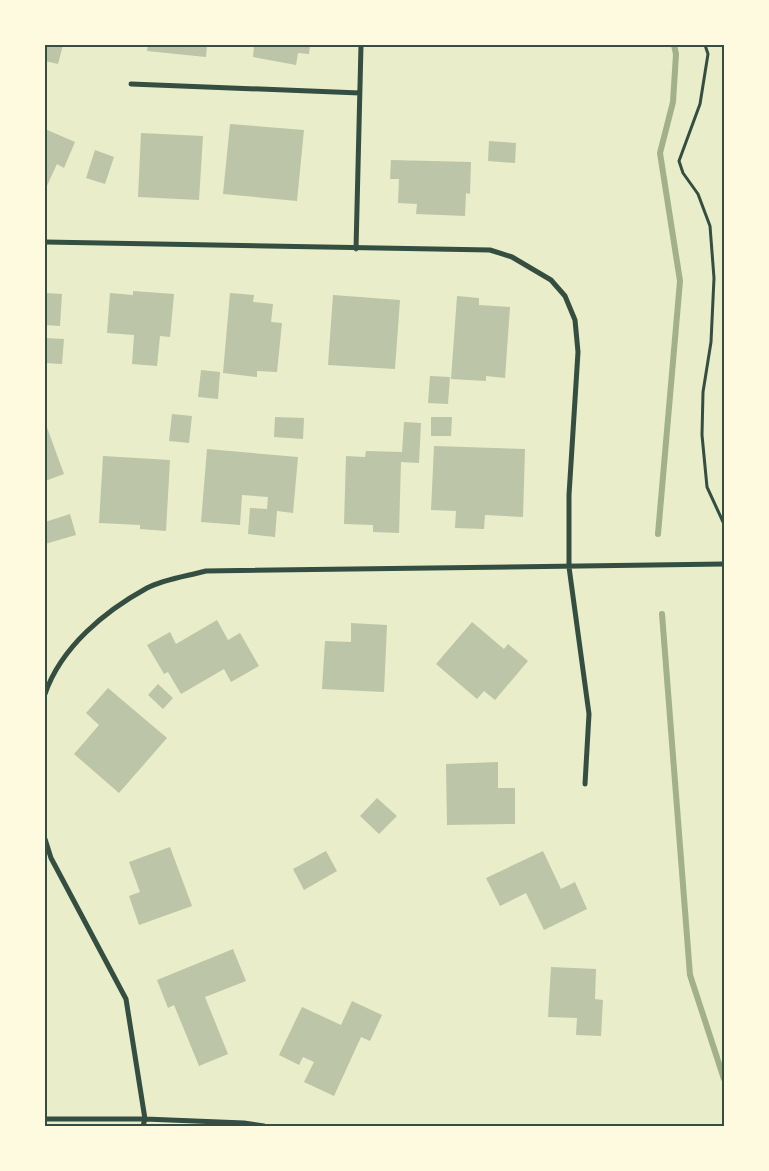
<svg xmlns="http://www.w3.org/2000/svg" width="769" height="1171" viewBox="0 0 769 1171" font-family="'DM Sans',sans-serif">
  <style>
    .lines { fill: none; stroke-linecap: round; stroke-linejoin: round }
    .stream { stroke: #a3b18a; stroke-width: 6 }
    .building { fill: #bcc5a7 }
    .path { stroke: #344e41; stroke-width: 3 }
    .minor { stroke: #344e41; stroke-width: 5 }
    .neatline { fill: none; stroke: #344e41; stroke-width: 2 }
  </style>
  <rect width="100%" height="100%" fill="#e9edc9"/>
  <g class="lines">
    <path class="stream" d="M 658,534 L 680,281 L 660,153 L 673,102 L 676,54 L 674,45
      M 662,614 L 690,975 L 724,1079"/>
  </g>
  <path class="building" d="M 45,45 L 63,45 L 58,64 L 45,61 Z
    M 148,45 L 207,45 L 206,57 L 147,51 Z
    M 254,45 L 310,45 L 309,54 L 298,53 L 296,65 L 253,57 Z
    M 230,124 L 304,130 L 297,201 L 223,194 Z
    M 45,129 L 75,142 L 64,168 L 57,164 L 45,190 Z
    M 141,133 L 203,136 L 199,200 L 138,197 Z
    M 489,141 L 516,143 L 515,163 L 488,161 Z
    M 95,150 L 114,157 L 105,184 L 86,178 Z
    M 391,160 L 471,162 L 470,194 L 466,193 L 465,216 L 416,214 L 417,204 L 398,203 L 399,179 L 390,179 Z
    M 133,291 L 174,294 L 170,337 L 160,336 L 157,366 L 132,364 L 134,335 L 107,333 L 110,293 L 133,295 Z
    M 45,293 L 62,294 L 60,326 L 45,325 Z
    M 230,293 L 254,295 L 253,302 L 273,304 L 271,322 L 282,323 L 277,372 L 257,371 L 257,377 L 223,373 Z
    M 333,295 L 400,300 L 395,369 L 328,365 Z
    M 457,296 L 479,298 L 479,305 L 510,307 L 505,378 L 486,376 L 486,381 L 451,379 Z
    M 45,338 L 64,339 L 62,364 L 45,363 Z
    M 201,370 L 220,372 L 218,399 L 198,397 Z
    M 430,376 L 450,377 L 448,404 L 428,403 Z
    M 172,414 L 192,416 L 189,443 L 169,441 Z
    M 275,417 L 304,418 L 303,439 L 274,437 Z
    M 431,417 L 452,417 L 451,436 L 431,436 Z
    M 45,422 L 64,474 L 45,481 Z
    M 404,422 L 421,423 L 419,463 L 401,462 L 399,533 L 373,532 L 373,525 L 344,524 L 346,456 L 365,457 L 366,451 L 402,452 Z
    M 434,446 L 525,449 L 523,517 L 485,515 L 484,529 L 455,528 L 456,511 L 431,510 Z
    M 207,449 L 298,457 L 293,513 L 277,511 L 275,537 L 248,534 L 250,508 L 267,509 L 268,497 L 242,495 L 240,525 L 201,522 Z
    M 103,456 L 170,460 L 166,531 L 140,529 L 140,525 L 99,523 Z
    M 70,514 L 76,535 L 45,544 L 45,522 Z
    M 217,620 L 228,640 L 240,633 L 259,666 L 231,682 L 224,669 L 181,694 L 168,672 L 164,674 L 147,645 L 170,632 L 176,644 Z
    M 472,622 L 504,649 L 508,644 L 528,661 L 495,700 L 484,691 L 477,699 L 436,664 Z
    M 351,623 L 387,625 L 384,692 L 322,689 L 325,641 L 351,642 Z
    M 158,684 L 173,698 L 163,709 L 148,695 Z
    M 108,688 L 167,738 L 119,793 L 74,754 L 99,725 L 86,713 Z
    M 498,762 L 498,788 L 515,788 L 515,824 L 447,825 L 446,764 Z
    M 377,798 L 397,816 L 379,834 L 360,816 Z
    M 170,847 L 192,906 L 139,925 L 129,896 L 140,892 L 129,862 Z
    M 326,851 L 337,871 L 304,890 L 293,869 Z
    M 543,851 L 561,889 L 575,882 L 587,909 L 544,930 L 526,893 L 500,906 L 486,878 Z
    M 233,949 L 246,981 L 205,997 L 228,1054 L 199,1066 L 174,1005 L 168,1008 L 157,980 Z
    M 551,967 L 596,969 L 595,999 L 603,1000 L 601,1036 L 576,1035 L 577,1018 L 548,1017 Z
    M 352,1001 L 382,1015 L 370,1041 L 361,1037 L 334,1096 L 304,1082 L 314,1062 L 303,1057 L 299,1065 L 279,1055 L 302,1007 L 341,1025 Z"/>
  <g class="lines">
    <path class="path" d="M 705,45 L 708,54 L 700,104 L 679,161 L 683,173 L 698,194 L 710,226 L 714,278 L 711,342 L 703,392 L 702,435 L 707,487 L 724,524"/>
    <path class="minor" d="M 131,84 L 360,93
      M 45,242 L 490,250 L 512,257 L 551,280 L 565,296 L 575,320 L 578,352 L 569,495 L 569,567 L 589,714 L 585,784
      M 356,249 L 361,45
      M 45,694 C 61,647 105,611 147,588 C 164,579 188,576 206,571 L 724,564
      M 45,839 L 51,858 L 126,999 L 145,1119 L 143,1126
      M 45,1119 L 145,1119 L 244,1123 L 264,1126"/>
  </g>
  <rect width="769" height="1171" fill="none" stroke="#fefae0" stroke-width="92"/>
  <rect x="46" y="46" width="677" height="1079" class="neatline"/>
</svg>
